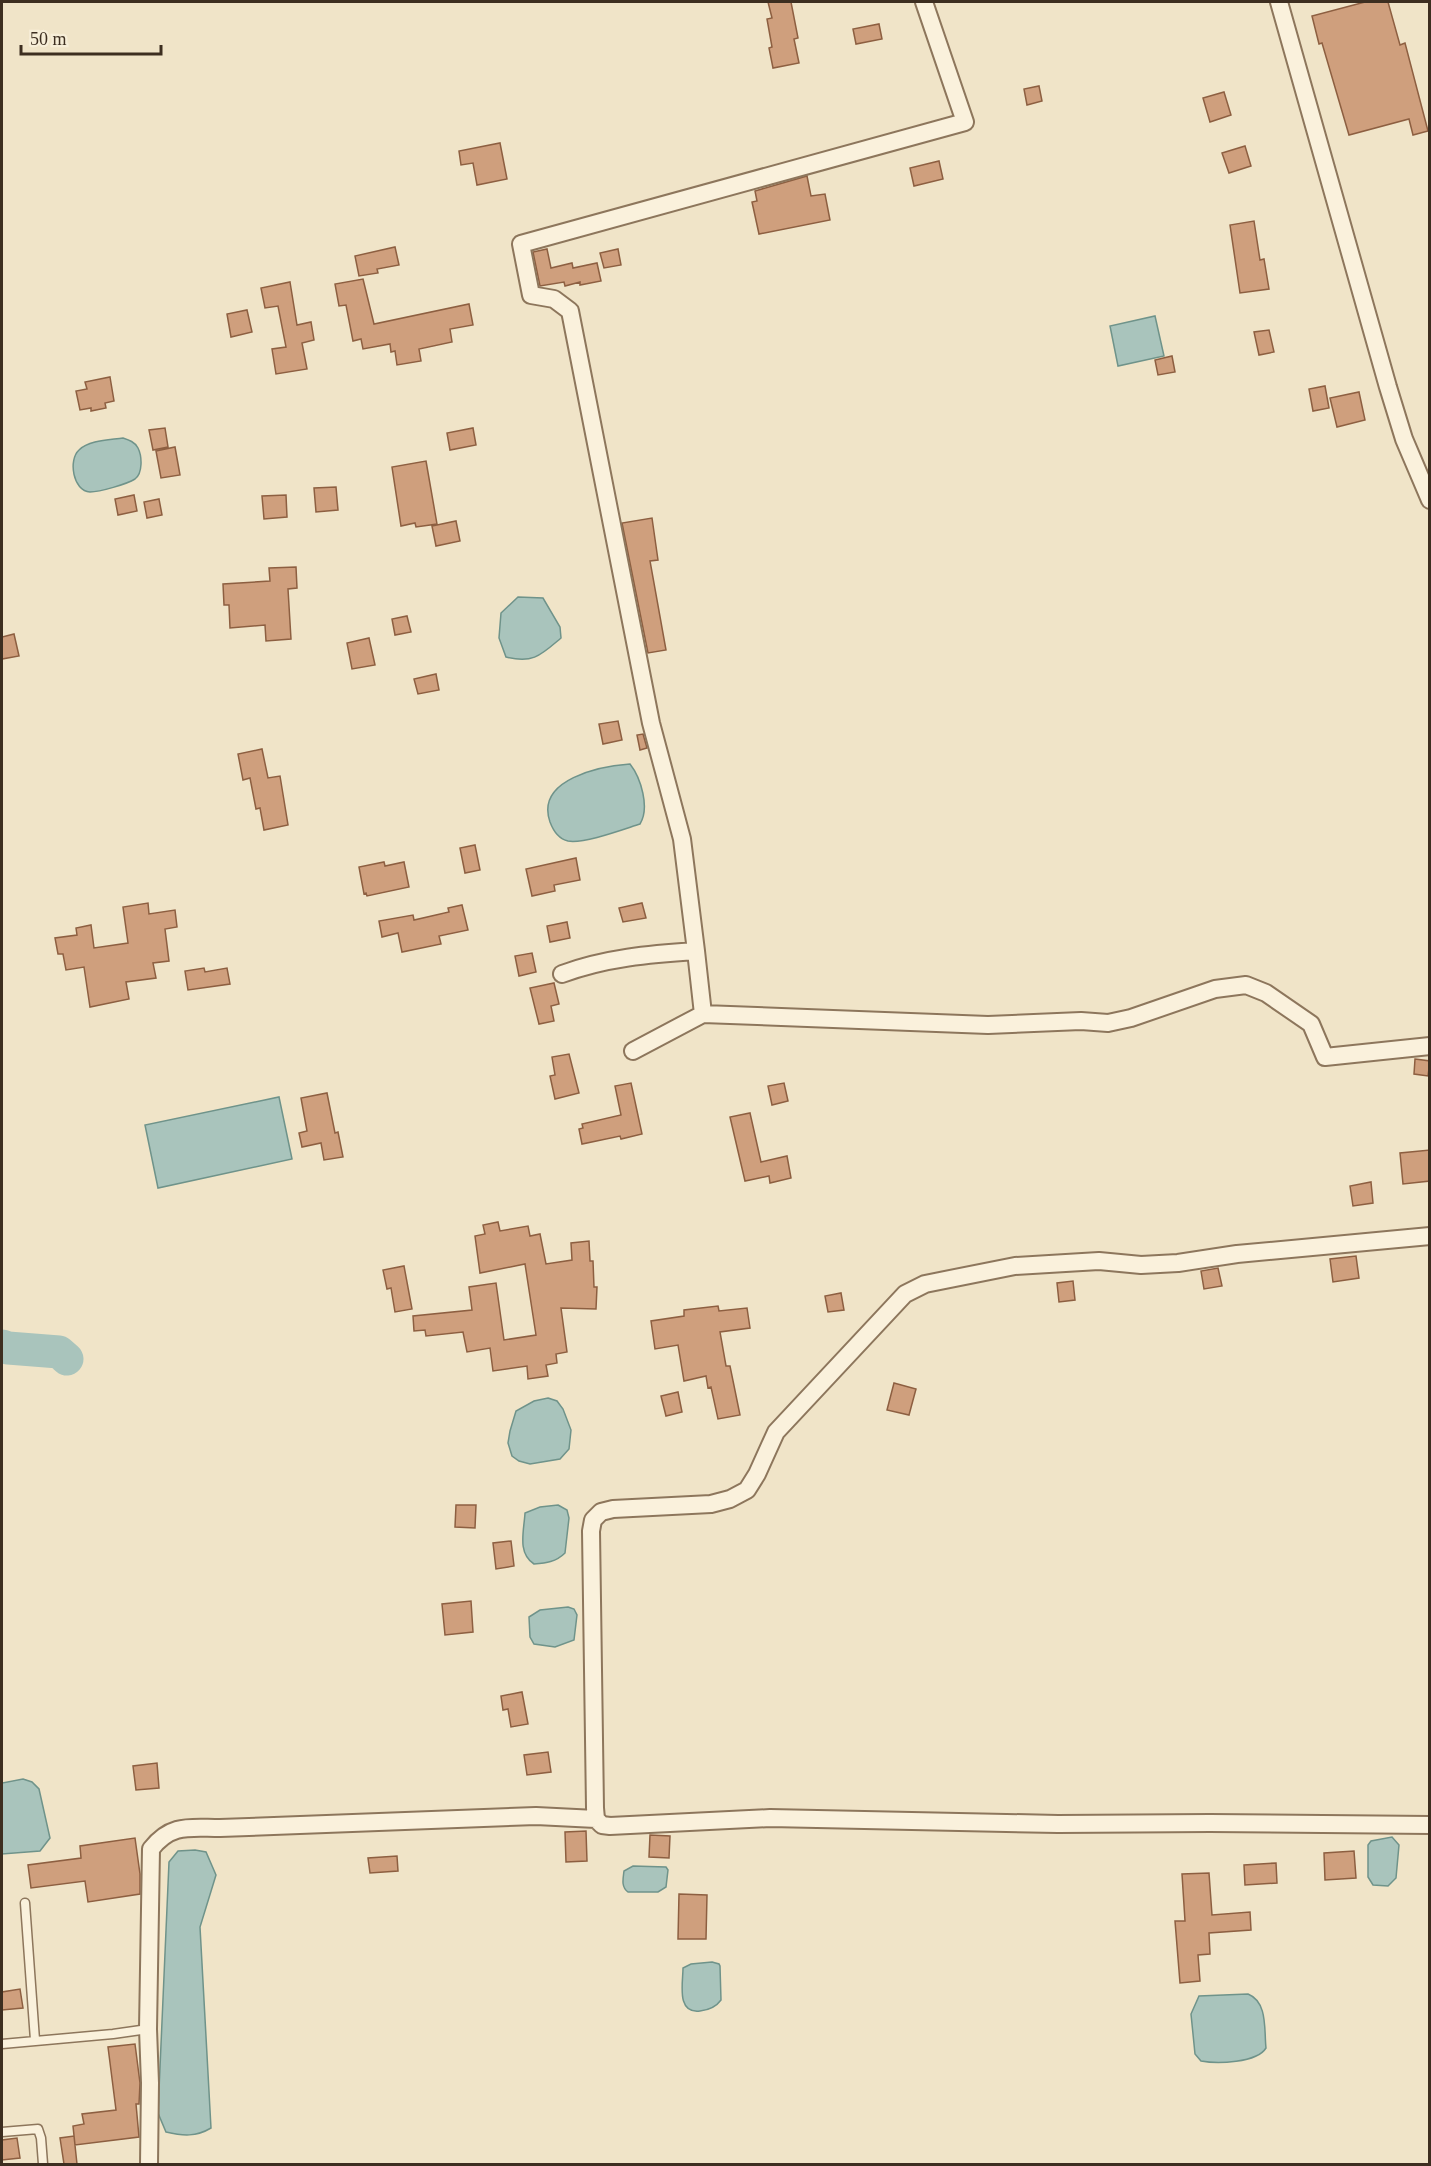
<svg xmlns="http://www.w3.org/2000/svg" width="1431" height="2166" viewBox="0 0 1431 2166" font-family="'Times New Roman',serif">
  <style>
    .water { fill: #a9c4bc; stroke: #6f938a; stroke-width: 1.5 }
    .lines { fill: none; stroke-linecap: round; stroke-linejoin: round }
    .river { stroke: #a9c4bc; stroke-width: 33 }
    .building { fill: #cf9f7d; stroke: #8d5f41; stroke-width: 1.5 }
    .lane-casing { stroke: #8d765c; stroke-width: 11 }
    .street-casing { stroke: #8d765c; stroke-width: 20 }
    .lane { stroke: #faf1dc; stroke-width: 8 }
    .street { stroke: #faf1dc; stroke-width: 16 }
  </style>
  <rect width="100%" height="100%" fill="#f0e4c8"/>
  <path class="water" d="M 1155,316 L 1164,356 L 1118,366 L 1110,326 Z
    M 123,438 C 129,440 135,442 138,448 C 142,456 143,473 135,479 C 127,484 100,492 90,492 C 73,491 68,460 79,450 C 89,440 110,440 123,438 Z
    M 518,597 L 543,598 L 560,627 L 561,638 C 541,655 533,664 506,657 L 499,638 L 501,613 Z
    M 630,764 C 641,778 650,808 640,824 C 624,829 584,844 568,841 C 559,839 553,830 550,822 C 535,779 601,766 630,764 Z
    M 279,1097 L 292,1159 L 158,1188 L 145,1125 Z
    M 548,1398 L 557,1401 L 563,1409 L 571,1430 L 569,1449 L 560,1459 L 530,1464 L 519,1461 L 512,1456 L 508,1443 L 510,1431 L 516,1411 L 534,1401 Z
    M 558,1505 L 567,1510 L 569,1518 L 565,1553 C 556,1562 546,1563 534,1564 C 517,1553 524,1531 525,1513 L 540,1507 Z
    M 568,1607 L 574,1609 L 577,1615 L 574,1640 L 555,1647 L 534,1644 L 530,1637 L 529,1617 L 540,1610 Z
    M 23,1779 L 32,1782 L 39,1789 L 50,1838 L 40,1851 L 2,1854 L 2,1783 Z
    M 1392,1837 L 1399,1845 L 1396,1878 L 1388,1886 L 1373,1885 L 1368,1877 L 1368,1845 L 1371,1841 Z
    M 195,1850 L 206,1852 L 216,1875 L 200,1927 L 211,2128 C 196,2137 183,2136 166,2132 L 158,2113 L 169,1862 L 178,1851 Z
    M 633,1866 L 666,1867 L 668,1870 L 666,1887 L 658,1892 L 628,1892 C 621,1887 623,1879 624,1871 Z
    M 712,1962 L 719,1964 L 720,1966 L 721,2000 C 716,2007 709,2010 700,2011 C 676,2014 683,1983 683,1968 L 691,1964 Z
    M 1248,1994 C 1268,2002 1264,2030 1266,2048 C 1257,2063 1217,2064 1201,2061 L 1195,2054 L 1191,2014 L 1199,1996 Z"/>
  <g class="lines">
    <path class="river" d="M 2,1346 L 8,1348 L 59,1352 L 67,1359"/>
  </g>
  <path class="building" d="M 768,2 L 791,2 L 798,38 L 794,39 L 799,63 L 773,68 L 769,48 L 772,47 L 767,19 L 772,18 Z
    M 1365,2 L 1388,2 L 1400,45 L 1405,43 L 1428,131 L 1413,135 L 1409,119 L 1349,135 L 1322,43 L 1319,44 L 1312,16 Z
    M 879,24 L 882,39 L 856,44 L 853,29 Z
    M 1039,86 L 1042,101 L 1027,105 L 1024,89 Z
    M 1224,92 L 1231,115 L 1210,122 L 1203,98 Z
    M 500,143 L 507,179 L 477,185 L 473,163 L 461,165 L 459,151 Z
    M 1245,146 L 1251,166 L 1229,173 L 1222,153 Z
    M 939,161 L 943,179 L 914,186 L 910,168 Z
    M 807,176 L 811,196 L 825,194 L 830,220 L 759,234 L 752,202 L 757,201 L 755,191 Z
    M 1254,221 L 1260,260 L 1264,259 L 1269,289 L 1240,293 L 1230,225 Z
    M 395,247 L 399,265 L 377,269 L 378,273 L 359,276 L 355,256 Z
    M 547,249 L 551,268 L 572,263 L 573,268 L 597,263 L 601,281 L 580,285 L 580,282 L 565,286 L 564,282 L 540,286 L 533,252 Z
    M 618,249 L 621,265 L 604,268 L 600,253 Z
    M 363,279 L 374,324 L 469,304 L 473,325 L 450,329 L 452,342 L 419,349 L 421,361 L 397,365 L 395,351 L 391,352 L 390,344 L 363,349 L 361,339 L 353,341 L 346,305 L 339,306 L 335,284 Z
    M 290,282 L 297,325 L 311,322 L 314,340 L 302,343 L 307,369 L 276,374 L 272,349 L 286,347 L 278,306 L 265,308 L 261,288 Z
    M 247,310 L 252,332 L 231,337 L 227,314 Z
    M 1269,330 L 1274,352 L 1259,355 L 1254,332 Z
    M 1172,356 L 1175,372 L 1158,375 L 1155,360 Z
    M 110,377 L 114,401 L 105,403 L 106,408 L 91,411 L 91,408 L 80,410 L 76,391 L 87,389 L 85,382 Z
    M 1325,386 L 1329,408 L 1313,411 L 1309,389 Z
    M 1359,392 L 1365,420 L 1337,427 L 1330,398 Z
    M 165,428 L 168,447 L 153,450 L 149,430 Z
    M 473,428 L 476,445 L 450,450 L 447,433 Z
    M 175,447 L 180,475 L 161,478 L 156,451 Z
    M 426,461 L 437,524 L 416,527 L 415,523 L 401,526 L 392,467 Z
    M 336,487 L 338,510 L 316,512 L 314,488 Z
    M 134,495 L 137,511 L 118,515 L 115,499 Z
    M 286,495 L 287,517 L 264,519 L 262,496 Z
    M 159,499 L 162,515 L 147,518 L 144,502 Z
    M 652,518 L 658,560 L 650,561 L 666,650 L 648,653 L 622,523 Z
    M 456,521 L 460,541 L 436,546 L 432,526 Z
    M 296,567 L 297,588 L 288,589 L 291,639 L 266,641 L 265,625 L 230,628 L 229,605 L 224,605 L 223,584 L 270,581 L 269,568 Z
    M 407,616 L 411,632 L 395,635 L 392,619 Z
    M 14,634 L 19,656 L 2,659 L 2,637 Z
    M 369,638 L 375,665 L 352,669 L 347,643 Z
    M 436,674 L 439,690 L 418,694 L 414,679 Z
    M 618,721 L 622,740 L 603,744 L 599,724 Z
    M 643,734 L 647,748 L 640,750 L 637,735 Z
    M 262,749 L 268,778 L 280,776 L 288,825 L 264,830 L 260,808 L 256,809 L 250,778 L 243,780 L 238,754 Z
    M 475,845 L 480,870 L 465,873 L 460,848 Z
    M 576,858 L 580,880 L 554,885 L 555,891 L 532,896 L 526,869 Z
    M 384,862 L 385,866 L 404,862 L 409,887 L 367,896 L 366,893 L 364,894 L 359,867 Z
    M 148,903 L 149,914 L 175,910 L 177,927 L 165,929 L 169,961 L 153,963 L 156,978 L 126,982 L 129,999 L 90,1007 L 84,967 L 66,970 L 63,954 L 58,954 L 55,938 L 77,935 L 76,928 L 91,925 L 94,948 L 128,943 L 123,907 Z
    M 642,903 L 646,918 L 623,922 L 619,908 Z
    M 462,905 L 468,930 L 439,936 L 441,944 L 402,952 L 398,933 L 382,937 L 379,921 L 413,915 L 414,920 L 449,912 L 448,908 Z
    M 567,922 L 570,938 L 550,942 L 547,926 Z
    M 532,953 L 536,972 L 519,976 L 515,956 Z
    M 204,968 L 205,972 L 227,968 L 230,984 L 188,990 L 185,971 Z
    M 554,983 L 559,1004 L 551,1006 L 554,1021 L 539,1024 L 530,988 Z
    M 569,1054 L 579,1093 L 555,1099 L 550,1076 L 555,1075 L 552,1057 Z
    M 1415,1059 L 1430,1061 L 1428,1076 L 1414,1074 Z
    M 631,1083 L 642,1134 L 621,1139 L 620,1136 L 582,1144 L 579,1129 L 583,1128 L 582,1124 L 621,1115 L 615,1086 Z
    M 784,1083 L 788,1101 L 772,1105 L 768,1086 Z
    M 327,1093 L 335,1133 L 338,1132 L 343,1157 L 324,1160 L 321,1143 L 302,1147 L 299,1133 L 307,1131 L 301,1098 Z
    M 750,1113 L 761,1162 L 787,1156 L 791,1178 L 770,1183 L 769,1176 L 745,1181 L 730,1117 Z
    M 1430,1150 L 1430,1181 L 1403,1184 L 1400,1153 Z
    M 1371,1182 L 1373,1203 L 1353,1206 L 1350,1186 Z
    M 498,1222 L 500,1231 L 528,1226 L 530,1236 L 540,1234 L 546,1264 L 572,1260 L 571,1243 L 589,1241 L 590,1261 L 593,1261 L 594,1287 L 597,1287 L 596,1309 L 561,1308 L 567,1352 L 556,1354 L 557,1363 L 546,1365 L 548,1376 L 528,1379 L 527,1366 L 493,1371 L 490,1348 L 467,1352 L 463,1332 L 426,1336 L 425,1330 L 414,1331 L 413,1316 L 472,1310 L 469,1287 L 496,1283 L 504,1340 L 536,1335 L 525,1264 L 480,1273 L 475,1236 L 485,1234 L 483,1225 Z
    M 1356,1256 L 1359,1278 L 1333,1282 L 1330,1259 Z
    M 404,1266 L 412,1309 L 395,1312 L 391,1288 L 387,1289 L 383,1270 Z
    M 1218,1268 L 1222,1286 L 1204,1289 L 1201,1271 Z
    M 1073,1281 L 1075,1300 L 1059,1302 L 1057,1283 Z
    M 841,1293 L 844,1310 L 828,1312 L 825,1296 Z
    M 718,1306 L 719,1311 L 747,1308 L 750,1328 L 720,1332 L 726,1366 L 730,1366 L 740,1415 L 718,1419 L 711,1387 L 708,1388 L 706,1376 L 684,1381 L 678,1345 L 655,1349 L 651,1321 L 684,1316 L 684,1310 Z
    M 894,1383 L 916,1389 L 909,1415 L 887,1410 Z
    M 678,1392 L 682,1412 L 666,1416 L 661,1396 Z
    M 456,1505 L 476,1505 L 475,1528 L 455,1527 Z
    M 511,1541 L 514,1566 L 496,1569 L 493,1543 Z
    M 471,1601 L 473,1632 L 445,1635 L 442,1604 Z
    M 522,1692 L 528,1724 L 511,1727 L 508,1709 L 503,1710 L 501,1696 Z
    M 548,1752 L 551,1772 L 527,1775 L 524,1755 Z
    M 157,1763 L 159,1788 L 136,1790 L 133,1766 Z
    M 586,1831 L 587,1861 L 566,1862 L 565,1832 Z
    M 650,1835 L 670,1836 L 669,1858 L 649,1857 Z
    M 135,1838 L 140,1874 L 140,1894 L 88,1902 L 85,1881 L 31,1888 L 28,1865 L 81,1858 L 80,1846 Z
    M 1354,1851 L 1356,1878 L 1325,1880 L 1324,1853 Z
    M 397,1856 L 398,1871 L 370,1873 L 368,1858 Z
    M 1276,1863 L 1277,1883 L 1245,1885 L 1244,1865 Z
    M 1209,1873 L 1212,1915 L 1250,1912 L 1251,1930 L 1209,1933 L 1210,1954 L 1198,1955 L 1200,1981 L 1180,1983 L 1175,1921 L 1185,1921 L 1182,1874 Z
    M 679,1894 L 707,1895 L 706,1939 L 678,1939 Z
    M 20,1989 L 23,2008 L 2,2010 L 2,1992 Z
    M 135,2044 L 140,2083 L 139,2104 L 136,2104 L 139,2137 L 75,2145 L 73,2126 L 84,2124 L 82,2114 L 116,2110 L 108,2047 Z
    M 74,2136 L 77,2164 L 64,2164 L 60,2138 Z
    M 17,2138 L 20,2158 L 2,2160 L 2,2140 Z"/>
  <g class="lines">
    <g class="lane-casing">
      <path id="lane" d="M 25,1903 L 35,2040
        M 2,2044 L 113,2034 L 148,2029
        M 2,2132 L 38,2129 L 41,2138 L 43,2164"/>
    </g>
    <g class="street-casing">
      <path id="street" d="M 1279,2 L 1388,387 L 1404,439 L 1430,500
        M 696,951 L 682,839 L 651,723 L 570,311 L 554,299 L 531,295 L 521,244 L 965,122 L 924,2
        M 562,974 C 605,958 650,954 696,951 L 703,1014
        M 633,1051 L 703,1014 L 988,1025 L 1081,1021 L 1108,1023 L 1131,1018 L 1215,989 L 1246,985 L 1266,993 L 1311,1024 L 1325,1057 L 1430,1046
        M 1430,1236 L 1237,1254 L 1178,1263 L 1141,1265 L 1099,1261 L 1015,1266 L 925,1284 L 905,1294 L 776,1432 L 757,1474 L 747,1490 L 730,1499 L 711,1504 L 613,1509 L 601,1512 L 593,1520 L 591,1531 L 595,1808 L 596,1819 L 602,1825 L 610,1826 L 770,1818 L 1058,1824 L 1210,1823 L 1430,1825
        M 149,2164 L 150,2083 L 148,2029 L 151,1849 C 171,1823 190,1828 220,1828 L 536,1816 L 596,1819"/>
    </g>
    <use href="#lane" class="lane"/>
    <use href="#street" class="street"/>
  </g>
  <rect width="1431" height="2166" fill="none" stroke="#3d2e20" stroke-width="6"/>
  <path d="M21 45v9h140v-9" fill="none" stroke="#3d2e20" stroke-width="3"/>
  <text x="30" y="45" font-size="18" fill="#3d2e20" stroke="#f7eed8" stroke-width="4.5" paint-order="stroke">50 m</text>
</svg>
